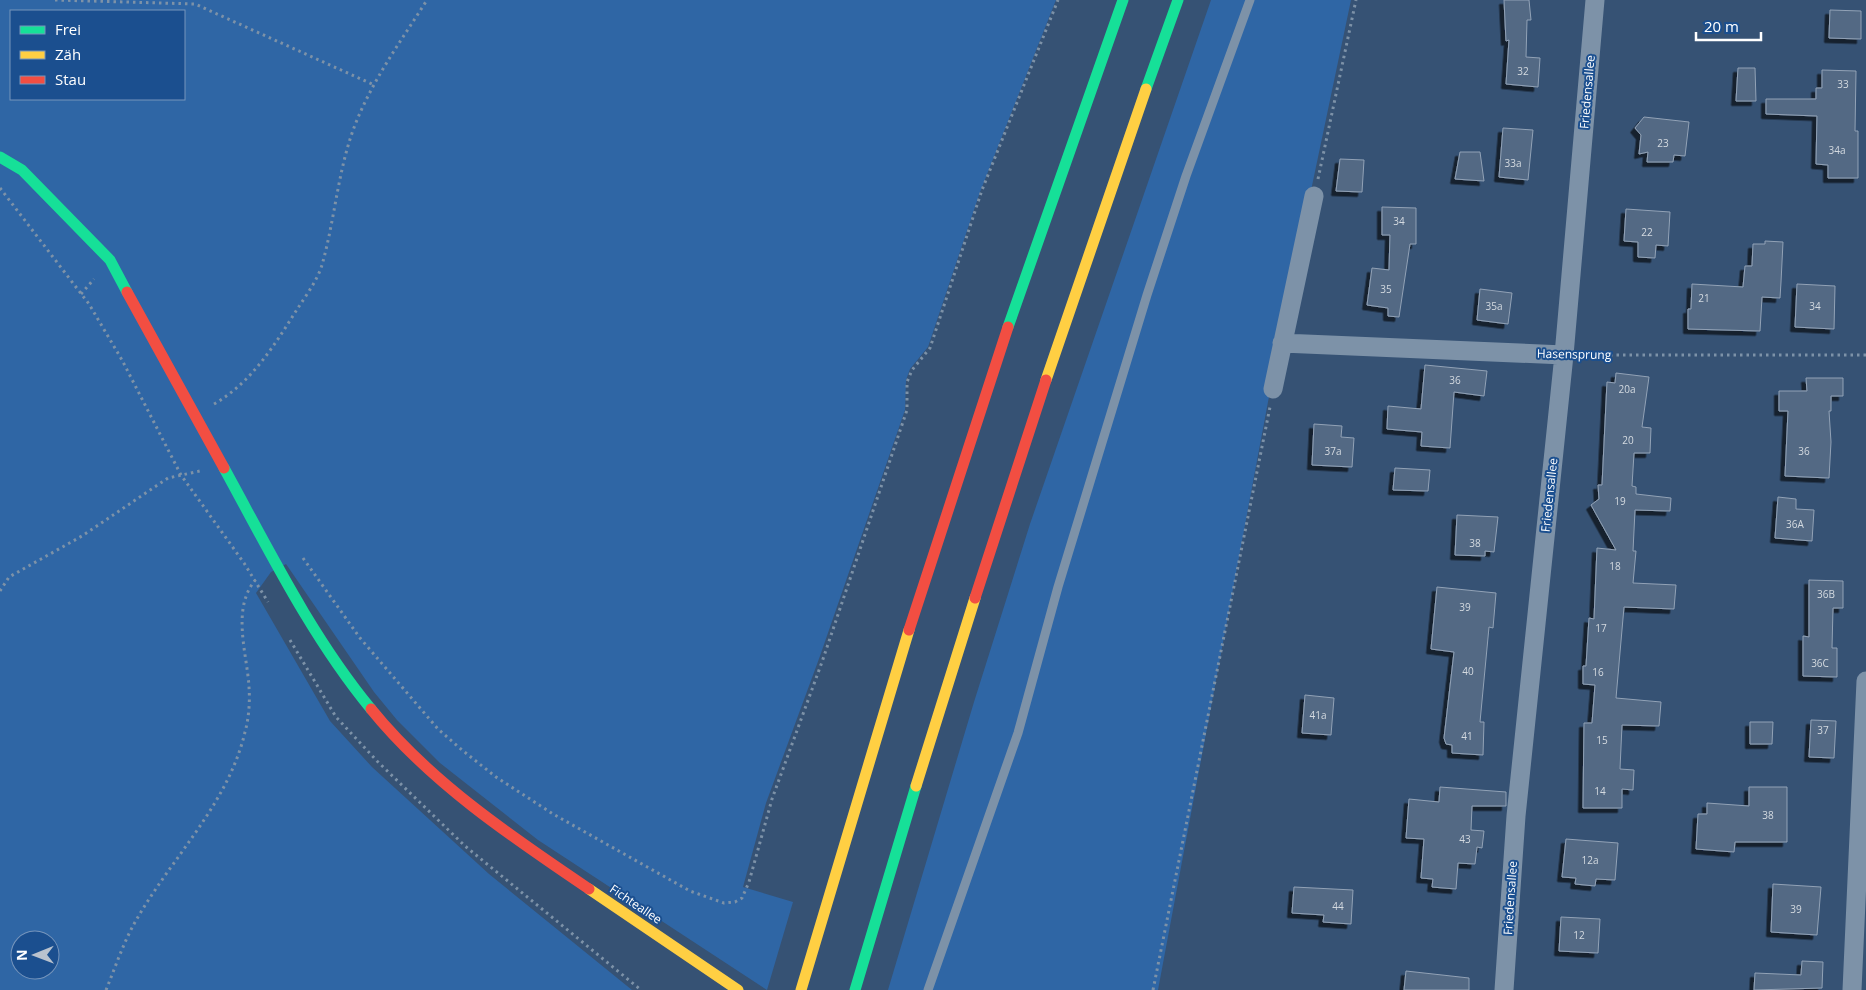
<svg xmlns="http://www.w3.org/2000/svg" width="1866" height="990" viewBox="0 0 1866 990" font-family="'Open Sans',sans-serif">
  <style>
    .green { fill: #2f66a5; fill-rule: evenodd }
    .building { fill: #526984; stroke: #92a2b6; filter: url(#shadow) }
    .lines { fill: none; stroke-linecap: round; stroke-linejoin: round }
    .path { stroke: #7d92a8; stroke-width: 3; stroke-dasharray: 2.5 4; stroke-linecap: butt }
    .lane { stroke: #7d92a8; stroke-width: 9 }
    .street { stroke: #7d92a8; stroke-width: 19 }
    .fast { stroke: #16e098; stroke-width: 11 }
    .slow { stroke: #ffcf43; stroke-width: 11 }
    .jam { stroke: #f24e42; stroke-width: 11 }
    .labels { text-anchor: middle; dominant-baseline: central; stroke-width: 4; stroke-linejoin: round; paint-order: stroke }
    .number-label { font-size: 10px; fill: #d4dae0 }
    .street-label { font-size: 12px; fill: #fff; stroke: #1b4f8f }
  </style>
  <defs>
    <filter id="shadow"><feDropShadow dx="-4.5" dy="4.5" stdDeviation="0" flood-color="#0009"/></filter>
  </defs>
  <rect width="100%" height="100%" fill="#365274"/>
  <path class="green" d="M 0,0 L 1056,0 L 980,192 L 928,347 L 910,369 L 906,380 L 905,410 L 820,656 L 766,803 L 743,887 L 793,902 L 767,990 L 538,840 L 440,763 L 397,720 L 374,692 L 286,564 L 271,572 L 256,593 L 330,721 L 372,767 L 489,874 L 632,990 L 0,990 ZM 11,11 L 184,11 L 184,99 L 11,99 ZM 20,940 L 50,940 L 50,970 L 20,970 Z
    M 1211,0 L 1351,0 L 1279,343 L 1158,990 L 888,990 L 974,702 L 1030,524 Z"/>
  <path class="building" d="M 1504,0 L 1529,0 L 1531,20 L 1527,20 L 1526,57 L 1540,58 L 1538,87 L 1506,84 L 1509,40 L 1506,41 Z
    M 1830,10 L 1861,11 L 1861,39 L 1829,38 Z
    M 1738,68 L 1755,68 L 1756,101 L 1736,101 Z
    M 1822,70 L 1856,71 L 1855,131 L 1858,131 L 1858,178 L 1828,178 L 1828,165 L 1816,164 L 1817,116 L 1766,114 L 1766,99 L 1816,99 L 1816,88 L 1822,88 Z
    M 1644,117 L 1689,122 L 1685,156 L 1674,155 L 1673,162 L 1647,162 L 1648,152 L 1639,154 L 1641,135 L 1635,128 Z
    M 1503,128 L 1533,130 L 1528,180 L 1499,177 Z
    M 1460,152 L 1480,152 L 1484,181 L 1455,179 Z
    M 1340,159 L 1364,160 L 1362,192 L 1336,191 Z
    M 1382,207 L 1416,208 L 1416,244 L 1410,244 L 1399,317 L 1388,316 L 1388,308 L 1367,305 L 1372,268 L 1389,270 L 1390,235 L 1382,235 Z
    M 1626,209 L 1670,212 L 1668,246 L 1656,245 L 1655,258 L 1638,257 L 1638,242 L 1624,241 Z
    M 1765,241 L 1783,242 L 1781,282 L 1780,298 L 1762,297 L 1760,331 L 1688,329 L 1688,309 L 1691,309 L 1692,284 L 1743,287 L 1745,266 L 1752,266 L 1753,244 L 1765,244 Z
    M 1797,284 L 1835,286 L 1834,329 L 1795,327 Z
    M 1480,289 L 1512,293 L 1508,324 L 1477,320 Z
    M 1425,365 L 1487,371 L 1484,396 L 1454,392 L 1450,448 L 1421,446 L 1422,432 L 1387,429 L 1388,406 L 1421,409 Z
    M 1616,373 L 1649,377 L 1642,427 L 1651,428 L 1650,453 L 1634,453 L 1632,486 L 1636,487 L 1636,494 L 1671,498 L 1670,511 L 1635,510 L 1633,551 L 1636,551 L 1633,583 L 1676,585 L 1674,609 L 1624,607 L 1616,698 L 1661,702 L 1659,726 L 1622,725 L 1620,769 L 1634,770 L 1633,790 L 1622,789 L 1622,808 L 1583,808 L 1584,723 L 1592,723 L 1595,685 L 1583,684 L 1583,666 L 1586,666 L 1589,618 L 1594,619 L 1597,548 L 1616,550 L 1591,505 L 1599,499 L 1598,485 L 1602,485 L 1607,382 L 1615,383 Z
    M 1806,378 L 1843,378 L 1843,396 L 1831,396 L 1831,411 L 1829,411 L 1831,442 L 1829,478 L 1785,476 L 1788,411 L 1779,411 L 1779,391 L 1807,391 Z
    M 1314,424 L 1342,426 L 1341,437 L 1354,438 L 1352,467 L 1312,465 Z
    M 1395,468 L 1430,470 L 1428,491 L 1393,490 Z
    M 1778,497 L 1796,499 L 1796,509 L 1814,510 L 1812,541 L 1775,538 Z
    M 1457,515 L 1498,517 L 1494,552 L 1485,551 L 1485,556 L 1455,555 Z
    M 1809,580 L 1843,581 L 1843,608 L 1833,608 L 1832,648 L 1837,648 L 1837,677 L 1803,676 L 1803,636 L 1809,637 Z
    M 1437,587 L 1496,593 L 1493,628 L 1489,627 L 1480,722 L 1484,722 L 1483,755 L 1452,753 L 1452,745 L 1446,744 L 1444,738 L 1454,652 L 1431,649 Z
    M 1305,695 L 1334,698 L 1331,735 L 1302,733 Z
    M 1811,720 L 1836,721 L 1834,758 L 1809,757 Z
    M 1750,722 L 1773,722 L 1772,744 L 1750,744 Z
    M 1440,787 L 1506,792 L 1506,806 L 1472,806 L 1471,830 L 1484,831 L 1482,848 L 1477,847 L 1475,864 L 1458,863 L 1456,889 L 1432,887 L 1433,879 L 1421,878 L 1424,839 L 1406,838 L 1409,799 L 1439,802 Z
    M 1749,787 L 1787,787 L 1787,842 L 1735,842 L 1734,852 L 1696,849 L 1698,814 L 1707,814 L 1707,803 L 1749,806 Z
    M 1566,839 L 1618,843 L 1615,880 L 1596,879 L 1595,886 L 1575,884 L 1576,878 L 1562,877 Z
    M 1773,884 L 1821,887 L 1817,935 L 1771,932 Z
    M 1294,887 L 1353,890 L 1351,924 L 1323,922 L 1324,915 L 1292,913 Z
    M 1561,917 L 1600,919 L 1598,953 L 1559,951 Z
    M 1802,961 L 1823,962 L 1822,988 L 1754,990 L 1755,973 L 1801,975 Z
    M 1406,971 L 1469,978 L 1469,990 L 1404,990 Z"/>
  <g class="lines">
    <path class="path" d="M 55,0 L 195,4 L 372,84
      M 1318,179 L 1356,0
      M 0,188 L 89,304 L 122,360 L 181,475 L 244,563 L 268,602
      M 81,294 L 94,279
      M 1584,355 L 1866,355
      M 214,404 C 251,383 274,346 296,311 C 305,297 317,281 322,265 C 335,219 338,169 355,125 C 373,79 401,41 427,0
      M 303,558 L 360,638 L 438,729 L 462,750 L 496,777 L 553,814 L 690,891 L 724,903 L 735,902 L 742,898 L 749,882 L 772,799 L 822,662 L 907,410 L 907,382 L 912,370 L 930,348 L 982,190 L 1058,0
      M 0,591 L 9,577 L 82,536 L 168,478 L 200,471
      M 290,640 L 336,717 L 377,761 L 465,846 L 641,990
      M 106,990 C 115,968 123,944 134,924 C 170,859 228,805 245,732 C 249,718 250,701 249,687 C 247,652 230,606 258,577
      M 1153,990 L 1270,407"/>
    <path class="lane" d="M 928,990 L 1018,733 L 1058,587 L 1147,295 L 1186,176 L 1250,0"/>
    <path class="street" d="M 1282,343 L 1564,355
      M 1273,389 L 1314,196
      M 1504,990 L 1516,816 L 1564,355 L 1595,0
      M 1852,990 L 1866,681"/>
    <path class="fast" d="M 1146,89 L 1178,0
      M 0,157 L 22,170 L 110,260 L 127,292
      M 1008,327 L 1123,0
      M 224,468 C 269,550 311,636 371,709
      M 855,990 L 916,786"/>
    <path class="slow" d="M 1046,380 L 1146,89
      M 916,786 L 975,598
      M 589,889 L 738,990
      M 801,990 L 909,630"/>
    <path class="jam" d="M 127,292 L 224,468
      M 975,598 L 1046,380
      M 909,630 L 1008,327
      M 371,709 C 430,782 512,837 589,889"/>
  </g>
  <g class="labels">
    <g class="number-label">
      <text x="1523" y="71">32</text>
      <text x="1843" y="84">33</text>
      <text x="1663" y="143">23</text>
      <text x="1837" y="150">34a</text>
      <text x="1513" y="163">33a</text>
      <text x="1399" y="221">34</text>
      <text x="1647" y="232">22</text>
      <text x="1386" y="289">35</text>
      <text x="1704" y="298">21</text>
      <text x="1494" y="306">35a</text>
      <text x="1815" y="306">34</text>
      <text x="1455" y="380">36</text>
      <text x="1627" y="389">20a</text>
      <text x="1628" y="440">20</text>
      <text x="1333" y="451">37a</text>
      <text x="1804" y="451">36</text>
      <text x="1620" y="501">19</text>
      <text x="1795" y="524">36A</text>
      <text x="1475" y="543">38</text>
      <text x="1615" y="566">18</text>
      <text x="1826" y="594">36B</text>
      <text x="1465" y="607">39</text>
      <text x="1601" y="628">17</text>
      <text x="1820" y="663">36C</text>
      <text x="1468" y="671">40</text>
      <text x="1598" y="672">16</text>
      <text x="1318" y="715">41a</text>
      <text x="1823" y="730">37</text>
      <text x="1467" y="736">41</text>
      <text x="1602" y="740">15</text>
      <text x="1600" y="791">14</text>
      <text x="1768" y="815">38</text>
      <text x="1465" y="839">43</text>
      <text x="1590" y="860">12a</text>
      <text x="1338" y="906">44</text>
      <text x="1796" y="909">39</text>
      <text x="1579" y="935">12</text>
    </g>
    <g class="street-label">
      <text transform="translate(1587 92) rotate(-85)">Friedensallee</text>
      <text transform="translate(1574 354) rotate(1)">Hasensprung</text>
      <text transform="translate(1549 495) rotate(-84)">Friedensallee</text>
      <text transform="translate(1510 898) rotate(-86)">Friedensallee</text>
      <text transform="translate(636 904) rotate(34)">Fichteallee</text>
    </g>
  </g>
  <rect x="10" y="10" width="175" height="90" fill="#1b4f8f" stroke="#7695bc"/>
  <rect x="20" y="26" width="25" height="8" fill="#16e098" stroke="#7695bc"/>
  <text x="55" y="35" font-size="15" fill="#ffffff">Frei</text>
  <rect x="20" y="51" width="25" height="8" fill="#ffcf43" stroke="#7695bc"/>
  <text x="55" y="60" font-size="15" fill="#ffffff">Zäh</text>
  <rect x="20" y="76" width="25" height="8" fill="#f24e42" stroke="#7695bc"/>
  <text x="55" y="85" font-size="15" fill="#ffffff">Stau</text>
  <g transform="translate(35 955) rotate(269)"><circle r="24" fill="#1b4f8f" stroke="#7695bc"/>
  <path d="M0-4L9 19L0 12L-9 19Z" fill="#b9c2ce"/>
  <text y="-8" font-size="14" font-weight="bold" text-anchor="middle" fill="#ffffff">N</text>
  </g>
  <path d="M1696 32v8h65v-8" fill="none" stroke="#ffffff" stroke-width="2.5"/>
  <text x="1704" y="32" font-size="15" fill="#ffffff" stroke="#1b4f8f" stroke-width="4" paint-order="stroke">20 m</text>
</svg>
